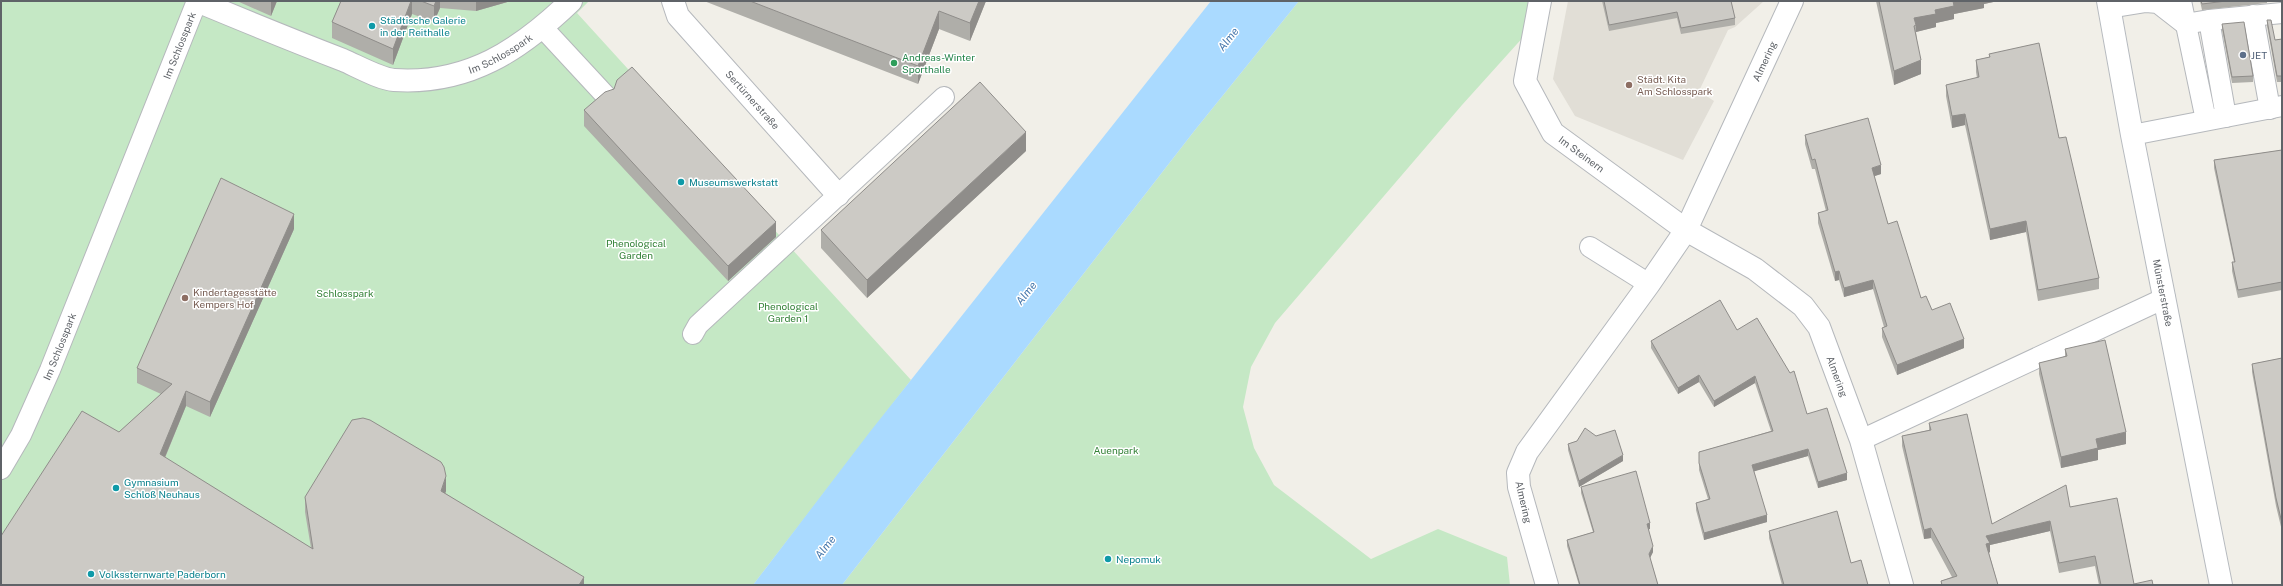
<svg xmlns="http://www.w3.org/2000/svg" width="2283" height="586" viewBox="0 0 2283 586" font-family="'Public Sans',sans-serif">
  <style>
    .education { fill: #e1ded6 }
    .green { fill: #c5e8c5 }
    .water { fill: #aadaff }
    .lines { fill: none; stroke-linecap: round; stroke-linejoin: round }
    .lane-casing { stroke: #b5b8bc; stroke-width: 22 }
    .street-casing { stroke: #b5b8bc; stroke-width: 24 }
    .secondary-casing { stroke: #b6babf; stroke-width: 24 }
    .lane { stroke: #fff; stroke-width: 20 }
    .street { stroke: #fff; stroke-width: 22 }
    .secondary { stroke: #fff; stroke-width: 22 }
    .wall { fill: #afaea9 }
    .shaded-wall { fill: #8f8d8a }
    .building { fill: #cccac5; stroke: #8f8d8a }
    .culture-dot { fill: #0f9aa8; stroke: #fff; stroke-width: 1.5 }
    .service-dot { fill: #5c6f8a; stroke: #fff; stroke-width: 1.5 }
    .leisure-dot { fill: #2e9e5b; stroke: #fff; stroke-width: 1.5 }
    .education-dot { fill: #8d6e63; stroke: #fff; stroke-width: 1.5 }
    .labels { text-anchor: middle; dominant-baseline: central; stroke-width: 3; stroke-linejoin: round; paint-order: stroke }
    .culture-label { font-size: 10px; fill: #0d838f; stroke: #fff; text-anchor: start }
    .street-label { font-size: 10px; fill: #5f6368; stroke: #fff }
    .service-label { font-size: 10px; fill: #4e5e75; stroke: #fff; text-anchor: start }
    .leisure-label { font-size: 10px; fill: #27864d; stroke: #fff; text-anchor: start }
    .education-label { font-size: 10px; fill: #785e54; stroke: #fff; text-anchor: start }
    .park-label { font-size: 10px; fill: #348238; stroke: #fff }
    .water-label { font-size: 11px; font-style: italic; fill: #4174aa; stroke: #fff }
  </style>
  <rect width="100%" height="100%" fill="#f1efe8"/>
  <path class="education" d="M 1568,1 L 1764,1 L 1735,27 L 1728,30 L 1699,91 L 1714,101 L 1683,160 L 1575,116 L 1553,79 Z"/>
  <path class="green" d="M 1,1 L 589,1 L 577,13 L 911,380 L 753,585 L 1,585 Z
    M 1299,1 L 1532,1 L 1527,33 L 1462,105 L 1275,323 L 1251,367 L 1243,407 L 1254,448 L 1274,485 L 1371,559 L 1438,529 L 1507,557 L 1510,585 L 842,585 L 1195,130 Z"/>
  <path class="water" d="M 1211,1 L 1299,1 L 1195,130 L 842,585 L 753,585 L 869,433 Z"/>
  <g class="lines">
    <g class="lane-casing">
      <g id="lane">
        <path d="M 2181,1 L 2206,120"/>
        <path d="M 2109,8 L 2146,2 L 2158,3 L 2185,24 L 2209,20 L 2282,13"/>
        <path d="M 2253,15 L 2270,109"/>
        <path d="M 2209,20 L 2226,117"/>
        <path d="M 543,28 L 606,96"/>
        <path d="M 2132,135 L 2282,106"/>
        <path d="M 1590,247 L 1649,284"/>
        <path d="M 693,334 L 698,325 L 944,97"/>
        <path d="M 1861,440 L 2165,298"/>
        <path id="s1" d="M 1,469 L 21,435 L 50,370 L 197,1"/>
      </g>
    </g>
    <g class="street-casing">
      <g id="street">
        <path id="s2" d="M 197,1 C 245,21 294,41 343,60 C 357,66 380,79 394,80 C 468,85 520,50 571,1"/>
        <path id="s3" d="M 673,1 L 678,16 L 838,195"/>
        <path id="s4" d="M 1540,1 L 1525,81 L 1553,133 L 1686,230 L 1755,269 L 1803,306 L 1819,327 L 1861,440 L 1902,585"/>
        <path id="s5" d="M 1547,585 L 1519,487 L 1518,473 L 1527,452 L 1649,284 L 1686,230 L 1792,1"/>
      </g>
    </g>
    <g class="secondary-casing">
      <g id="secondary">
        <path id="s6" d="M 2108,1 L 2132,135 L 2221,585"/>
      </g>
    </g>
    <use href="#lane" class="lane"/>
    <use href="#street" class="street"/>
    <use href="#secondary" class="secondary"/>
  </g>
  <path class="wall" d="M 237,1 L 277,1 L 271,16 Z
    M 341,1 L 511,1 L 476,11 L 440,8 L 434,22 L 412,14 L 393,65 L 332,38 L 332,22 Z
    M 704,1 L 986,1 L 970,41 L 939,29 L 918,84 Z
    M 1602,1 L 1731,1 L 1735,18 L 1735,25 L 1681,34 L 1677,18 L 1609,31 Z
    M 1876,1 L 1998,1 L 1984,4 L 1984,8 L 1954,14 L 1954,19 L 1936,23 L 1936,27 L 1916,32 L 1921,74 L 1894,85 Z
    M 2200,1 L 2267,1 L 2267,3 L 2202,10 Z
    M 2267,20 L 2275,40 L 2282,39 L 2282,82 L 2277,82 L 2267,26 Z
    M 2222,24 L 2253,76 L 2253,82 L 2232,83 L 2222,30 Z
    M 1989,54 L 2059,138 L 2099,278 L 2099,289 L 2038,301 L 2026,232 L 1990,240 L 1965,125 L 1952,128 L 1946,96 L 1946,85 L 1977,78 L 1976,72 L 1976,60 L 1989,57 Z
    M 584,110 L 776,237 L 728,281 L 584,126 Z
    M 1805,135 L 1881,174 L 1874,176 L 1888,224 L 1921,298 L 1932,310 L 1964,348 L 1897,375 L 1882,337 L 1882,328 L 1884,327 L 1873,289 L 1844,297 L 1839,280 L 1835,281 L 1818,223 L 1818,213 L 1826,211 L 1815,169 L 1812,169 L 1805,144 Z
    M 2282,150 L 2282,290 L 2238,298 L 2232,271 L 2232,262 L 2234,262 L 2214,168 L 2214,160 Z
    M 1026,151 L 867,298 L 821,248 L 821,230 Z
    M 294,229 L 210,417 L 186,406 L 165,458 L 311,548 L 305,512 L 305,497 L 446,491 L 445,493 L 584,585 L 1,585 L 119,432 L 161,394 L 137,383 L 137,368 Z
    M 1737,330 L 1807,414 L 1847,480 L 1818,488 L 1808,456 L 1754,471 L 1767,522 L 1704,540 L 1696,510 L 1696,503 L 1708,499 L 1699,470 L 1699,452 L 1771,431 L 1755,383 L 1714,407 L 1699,382 L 1678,394 L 1651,348 L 1651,341 Z
    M 2065,349 L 2126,444 L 2098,450 L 2098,460 L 2061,468 L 2039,374 L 2039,363 L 2065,357 Z
    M 2282,358 L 2282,531 L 2276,506 L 2252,372 L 2252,364 Z
    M 1929,423 L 1992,524 L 2070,507 L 2134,584 L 2153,585 L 2099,585 L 2095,566 L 2059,573 L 2050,531 L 1990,545 L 1990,552 L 1989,553 L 1998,585 L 1941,585 L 1941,581 L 1952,577 L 1931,538 L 1924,539 L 1902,446 L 1902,436 L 1929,430 Z
    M 1577,441 L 1623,461 L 1579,487 L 1568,450 L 1568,444 Z
    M 1581,487 L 1650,529 L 1648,529 L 1653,552 L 1650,558 L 1658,585 L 1579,585 L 1567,546 L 1567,540 L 1593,532 L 1581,493 Z
    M 1769,531 L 1851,563 L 1868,585 L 1782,585 L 1769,538 Z"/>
  <path class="shaded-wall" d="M 271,1 L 277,1 L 271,16 Z
    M 411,1 L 412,1 L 412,14 L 393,65 L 393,49 Z
    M 436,1 L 440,1 L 440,8 L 434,22 L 434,6 Z
    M 476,1 L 511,1 L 476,11 Z
    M 979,1 L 986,1 L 970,41 L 970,23 Z
    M 1953,1 L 1998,1 L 1984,4 L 1984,8 L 1954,14 L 1954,19 L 1936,23 L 1936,27 L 1916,32 L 1916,25 L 1914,18 L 1935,10 Z
    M 939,11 L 939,29 L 918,84 L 918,66 Z
    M 1921,60 L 1921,74 L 1894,85 L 1894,71 Z
    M 1965,114 L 1965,125 L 1952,128 L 1952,116 Z
    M 1026,132 L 1026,151 L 867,298 L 867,280 Z
    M 1881,165 L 1881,174 L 1872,177 L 1872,168 Z
    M 294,214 L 294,229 L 210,417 L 210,402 Z
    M 2026,221 L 2026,232 L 1990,240 L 1990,229 Z
    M 776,222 L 776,237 L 728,281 L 728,266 Z
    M 1839,271 L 1839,280 L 1835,281 L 1835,272 Z
    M 1873,280 L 1873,289 L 1844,297 L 1844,288 Z
    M 1964,339 L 1964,348 L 1897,375 L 1897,365 Z
    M 1699,375 L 1699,382 L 1678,394 L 1678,388 Z
    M 1755,376 L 1755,383 L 1714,407 L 1714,401 Z
    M 186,391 L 186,406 L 160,469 L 160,454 Z
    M 2126,432 L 2126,444 L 2098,450 L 2098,460 L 2061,468 L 2061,457 L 2096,439 Z
    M 1808,449 L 1808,456 L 1752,472 L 1752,465 Z
    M 1623,455 L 1623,461 L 1579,487 L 1579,481 Z
    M 1847,473 L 1847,480 L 1818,488 L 1818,482 Z
    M 446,476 L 446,491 L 441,506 L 441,491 Z
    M 1767,515 L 1767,522 L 1704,540 L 1704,533 Z
    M 2050,521 L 2050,531 L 1990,545 L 1990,552 L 1986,554 L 1986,536 Z
    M 1650,523 L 1650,529 L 1647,530 L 1647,524 Z
    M 1931,528 L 1931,538 L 1924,539 L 1924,530 Z
    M 1653,546 L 1653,552 L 1649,560 L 1649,554 Z
    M 584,577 L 584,585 L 579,585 Z"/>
  <path class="building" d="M 341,1 L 411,1 L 393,49 L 332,22 Z
    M 421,1 L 436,1 L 434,6 Z
    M 750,1 L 979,1 L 970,23 L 939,11 L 918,66 Z
    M 1604,1 L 1731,1 L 1735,18 L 1681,28 L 1677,12 L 1609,25 Z
    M 1879,1 L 1953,1 L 1954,6 L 1935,10 L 1936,14 L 1914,18 L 1916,25 L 1914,26 L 1921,60 L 1894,71 Z
    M 2201,1 L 2226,1 L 2202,4 Z
    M 2267,20 L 2271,20 L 2275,40 L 2282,39 L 2282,76 L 2277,76 Z
    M 2244,22 L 2253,76 L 2232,77 L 2222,24 Z
    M 2039,43 L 2059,138 L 2066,137 L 2099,278 L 2038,290 L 2026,221 L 1990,229 L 1965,114 L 1952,116 L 1946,85 L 1979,77 L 1976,60 L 1990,57 L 1989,54 Z
    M 632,67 L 776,222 L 728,266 L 584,110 L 605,92 L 614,89 L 617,80 Z
    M 980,82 L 1026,132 L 867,280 L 821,230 Z
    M 1868,118 L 1881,165 L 1872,168 L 1888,224 L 1897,221 L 1921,298 L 1926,296 L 1932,310 L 1950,303 L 1964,339 L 1897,365 L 1882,328 L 1887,326 L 1873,280 L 1844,288 L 1839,271 L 1835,272 L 1818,213 L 1828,210 L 1815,159 L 1812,160 L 1805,135 Z
    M 2282,150 L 2282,282 L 2238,290 L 2232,262 L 2235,262 L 2214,160 Z
    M 221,178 L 294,214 L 210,402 L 186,391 L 160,454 L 313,549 L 305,497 L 352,420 L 363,418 L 370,420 L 441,462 L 444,467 L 446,476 L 441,491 L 584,577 L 579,585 L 1,585 L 1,536 L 82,411 L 119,432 L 172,384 L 137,368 Z
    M 1720,300 L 1737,330 L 1757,318 L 1790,373 L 1794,371 L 1807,414 L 1827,408 L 1847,473 L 1818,482 L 1808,449 L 1752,465 L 1767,515 L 1704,533 L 1696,503 L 1710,499 L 1699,463 L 1699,452 L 1773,431 L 1755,376 L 1714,401 L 1699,375 L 1678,388 L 1651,341 Z
    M 2105,340 L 2126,432 L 2096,439 L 2098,448 L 2061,457 L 2039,363 L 2067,356 L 2065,349 Z
    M 2282,358 L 2282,523 L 2276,498 L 2252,364 Z
    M 1967,414 L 1992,524 L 2066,485 L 2070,507 L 2117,498 L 2134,584 L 2152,580 L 2153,585 L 2101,585 L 2095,556 L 2059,563 L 2050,521 L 1986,536 L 1990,543 L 1986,544 L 1998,585 L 1942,585 L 1941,581 L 1957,576 L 1931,528 L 1924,530 L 1902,436 L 1931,430 L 1929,423 Z
    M 1585,428 L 1596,436 L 1615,430 L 1623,455 L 1579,481 L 1568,444 L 1577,441 Z
    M 1636,471 L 1650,523 L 1647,524 L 1653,546 L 1649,554 L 1658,585 L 1580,585 L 1567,540 L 1594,532 L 1581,487 Z
    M 1837,511 L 1851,563 L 1861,560 L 1868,585 L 1784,585 L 1769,531 Z"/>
  <g class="culture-dot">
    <circle cx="372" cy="26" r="4"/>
    <circle cx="681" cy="182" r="4"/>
    <circle cx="116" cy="488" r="4"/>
    <circle cx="1108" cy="559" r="4"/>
    <circle cx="91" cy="574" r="4"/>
  </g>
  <circle class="service-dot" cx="2243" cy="55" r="4"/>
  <circle class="leisure-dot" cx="894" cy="63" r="4"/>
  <g class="education-dot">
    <circle cx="1629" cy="85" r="4"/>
    <circle cx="185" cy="298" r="4"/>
  </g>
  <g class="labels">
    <g class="culture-label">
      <text x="380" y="20">Städtische Galerie<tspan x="380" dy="12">in der Reithalle</tspan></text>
      <text x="689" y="182">Museumswerkstatt</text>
      <text x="124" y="482">Gymnasium<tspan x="124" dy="12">Schloß Neuhaus</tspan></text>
      <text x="1116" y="559">Nepomuk</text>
      <text x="99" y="574">Volkssternwarte Paderborn</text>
    </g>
    <g class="street-label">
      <text stroke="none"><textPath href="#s1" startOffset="460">Im Schlosspark</textPath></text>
      <text stroke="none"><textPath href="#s2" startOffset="324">Im Schlosspark</textPath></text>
      <text stroke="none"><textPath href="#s5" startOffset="598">Almering</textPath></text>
      <text stroke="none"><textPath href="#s3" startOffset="128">Sertürnerstraße</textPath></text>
      <text stroke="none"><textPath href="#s4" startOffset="176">Im Steinern</textPath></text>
      <text stroke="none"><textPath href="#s6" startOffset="297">Münsterstraße</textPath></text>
      <text stroke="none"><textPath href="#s1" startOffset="136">Im Schlosspark</textPath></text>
      <text stroke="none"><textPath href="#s4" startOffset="524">Almering</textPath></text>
      <text transform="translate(1524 502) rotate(77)">Almering</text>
    </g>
    <g class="service-label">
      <text x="2251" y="55">JET</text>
    </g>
    <g class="leisure-label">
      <text x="902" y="57">Andreas-Winter<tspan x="902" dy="12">Sporthalle</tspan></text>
    </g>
    <g class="education-label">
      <text x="1637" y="79">Städt. Kita<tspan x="1637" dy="12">Am Schlosspark</tspan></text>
      <text x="193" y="292">Kindertagesstätte<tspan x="193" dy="12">Kempers Hof</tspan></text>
    </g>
    <g class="park-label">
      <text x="636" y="243">Phenological<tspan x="636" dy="12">Garden</tspan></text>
      <text x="345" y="293">Schlosspark</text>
      <text x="788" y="306">Phenological<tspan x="788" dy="12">Garden 1</tspan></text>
      <text x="1116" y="450">Auenpark</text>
    </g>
    <g class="water-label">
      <text transform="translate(1228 39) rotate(-52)">Alme</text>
      <text transform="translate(1026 293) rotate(-52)">Alme</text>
      <text transform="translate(825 547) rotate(-52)">Alme</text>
    </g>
  </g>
  <rect width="2283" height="586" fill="none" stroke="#5f6368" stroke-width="4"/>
</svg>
